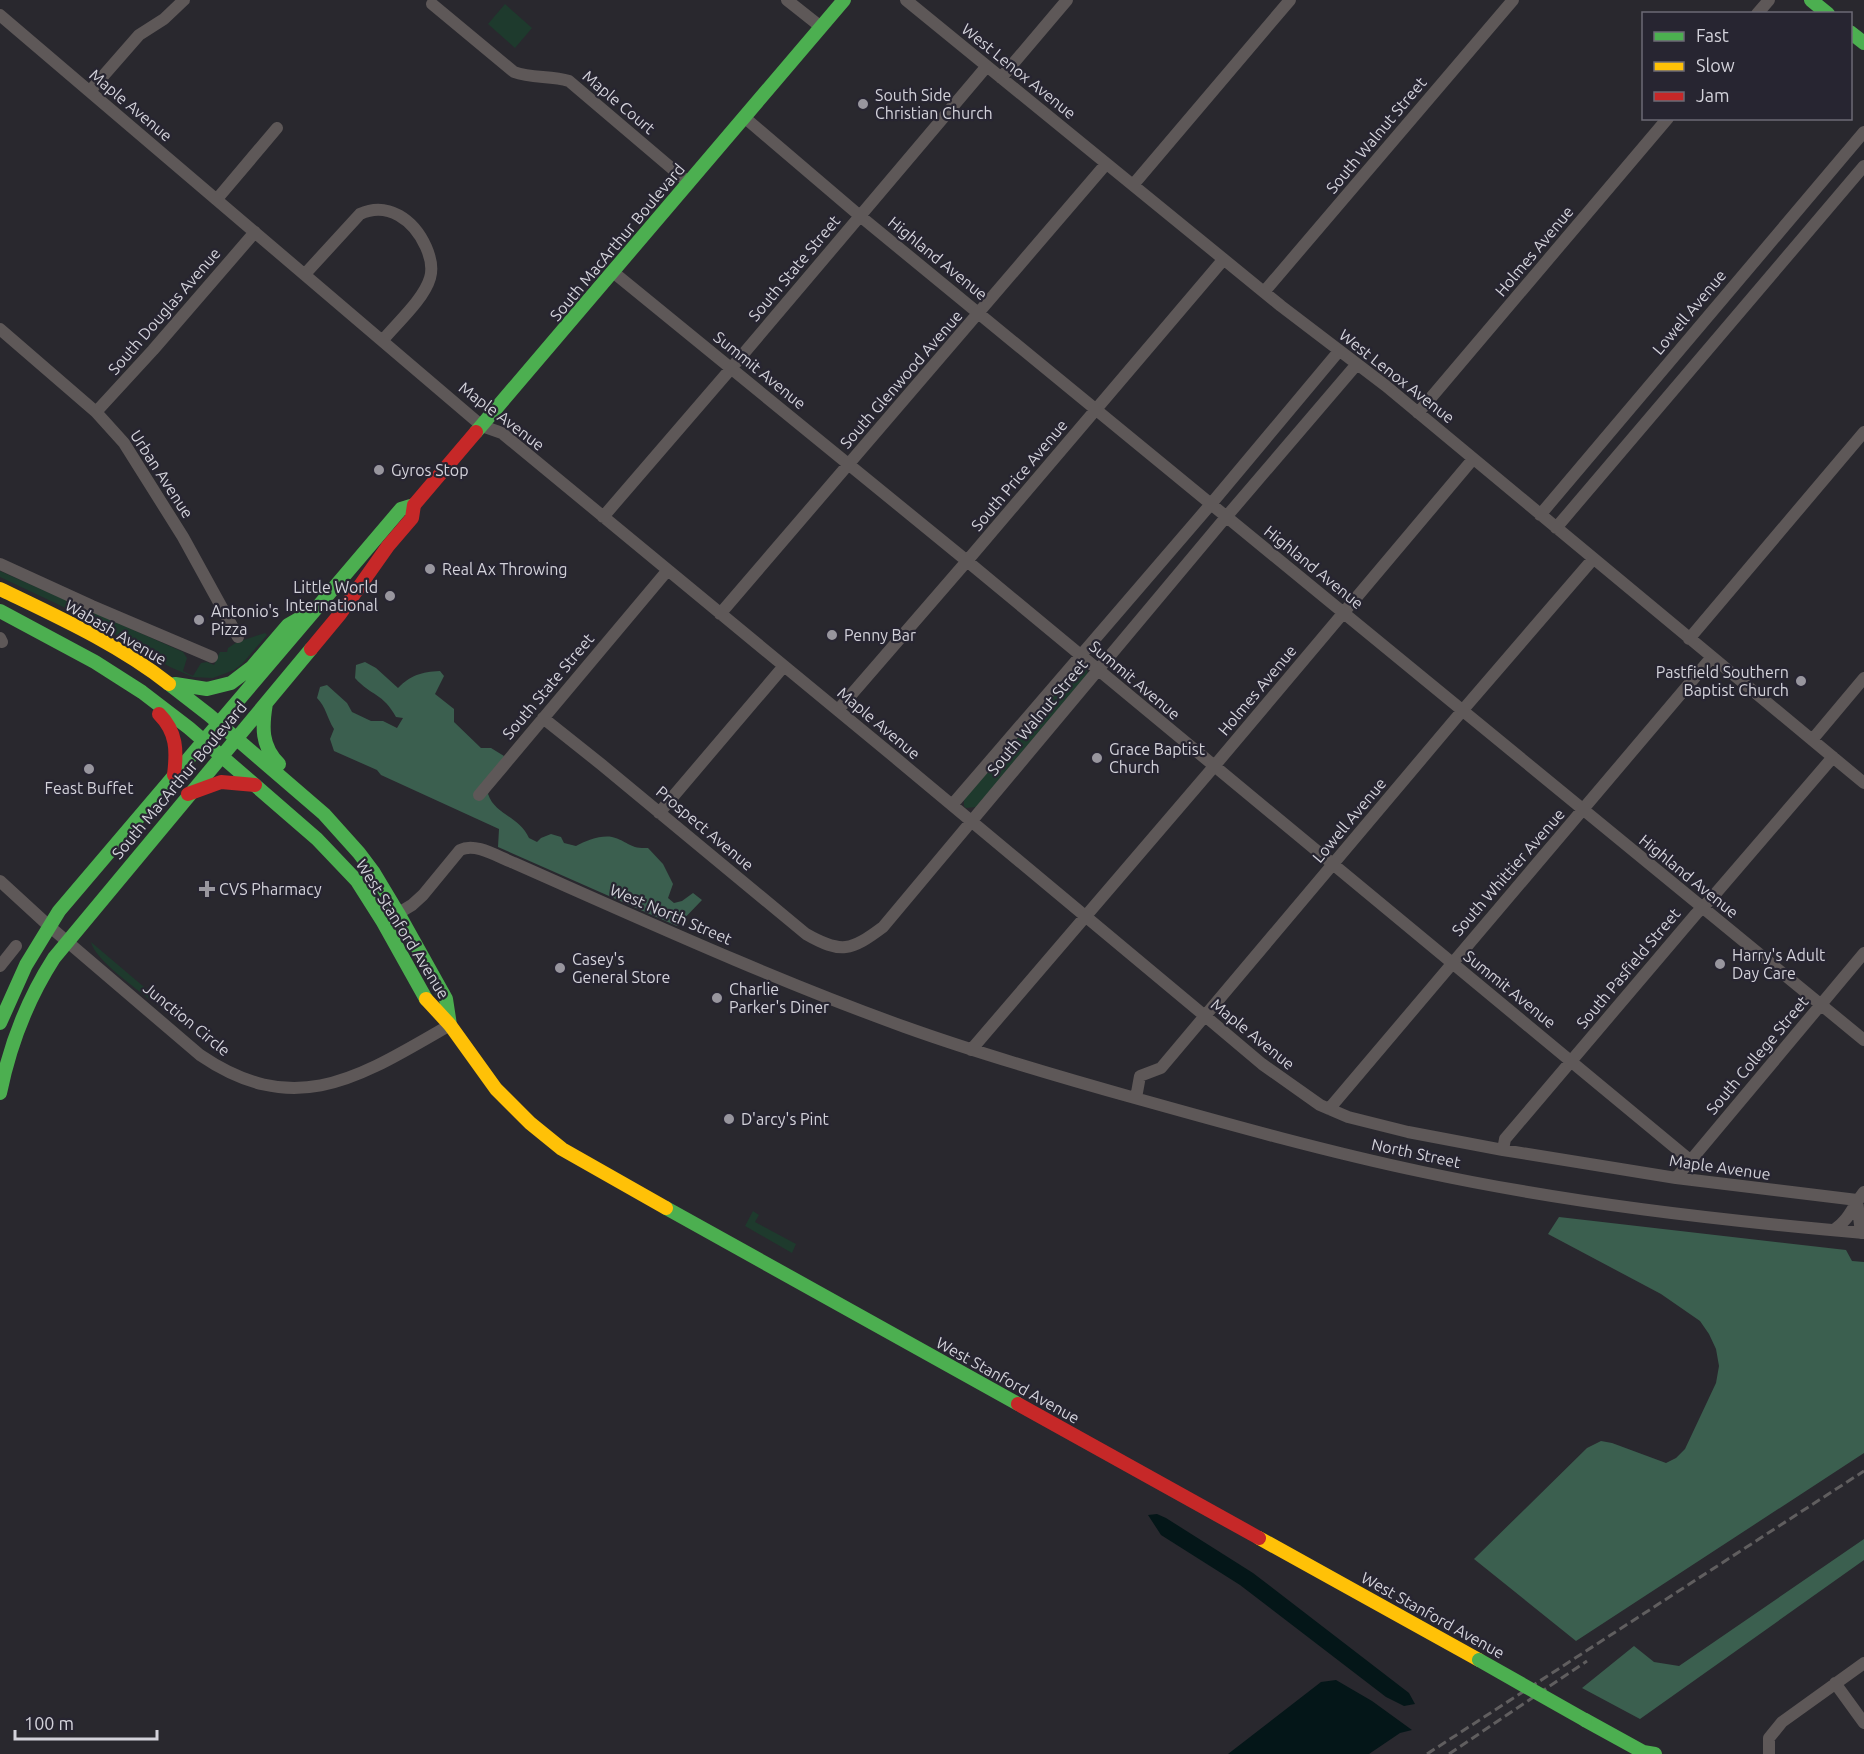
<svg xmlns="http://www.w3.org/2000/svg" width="1864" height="1754" viewBox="0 0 1864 1754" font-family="Ubuntu,sans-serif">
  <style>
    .green { fill: #1e3a2d }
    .forest { fill: #3b5f4f }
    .water { fill: #041618 }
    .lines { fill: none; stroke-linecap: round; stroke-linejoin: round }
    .street { stroke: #5e5858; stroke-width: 12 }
    .fast { stroke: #4caf50; stroke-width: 14 }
    .slow { stroke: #ffc107; stroke-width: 14 }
    .jam { stroke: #c62828; stroke-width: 14 }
    .rail { stroke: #605e5f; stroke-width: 3; stroke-dasharray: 9 4.5; stroke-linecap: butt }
    .fast-bridge { stroke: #4caf50; stroke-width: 14 }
    .poi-dot { fill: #98969e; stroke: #272531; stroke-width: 2 }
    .labels { text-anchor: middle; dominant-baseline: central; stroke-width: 4.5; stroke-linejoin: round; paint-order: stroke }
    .street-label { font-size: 16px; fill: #d3d2da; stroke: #272531 }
    .poi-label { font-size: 16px; fill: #d3d2da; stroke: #272531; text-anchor: start }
  </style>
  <rect width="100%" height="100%" fill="#29282e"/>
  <path class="green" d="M 505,4 L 532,28 L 515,48 L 488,24 Z
    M 0,571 L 183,652 L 187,658 L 183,671 L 193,676 L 201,663 L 207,662 L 214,665 L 220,652 L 227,652 L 228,648 L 237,642 L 265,633 L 267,635 L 242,664 L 234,670 L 213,678 L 193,677 L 170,667 L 89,619 L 0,577 Z
    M 1082,666 L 1087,669 L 1088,676 L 976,807 L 966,808 L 964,806 L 964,798 L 1076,668 Z
    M 91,942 L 157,998 L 155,1000 L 150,1000 C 136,988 95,960 91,942 Z
    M 753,1211 L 759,1215 L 755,1222 L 796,1244 L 792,1253 L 745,1226 Z"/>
  <path class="forest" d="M 365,662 L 376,668 L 398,688 C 411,675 421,672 440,671 L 444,676 L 435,694 L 454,709 L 454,722 L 481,748 L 491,748 L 504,756 L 488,794 C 495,815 519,816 529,838 L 537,842 L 541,838 L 551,834 L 561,837 L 564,843 L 576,846 C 586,841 600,835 612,837 C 628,841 629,849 648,848 L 663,864 L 673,884 L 668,898 L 674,903 L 682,901 L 693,893 L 702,900 L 677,926 L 498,847 L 499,829 L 381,775 L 377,770 L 334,751 L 330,739 L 334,729 C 327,718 326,707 317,698 L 320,687 L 327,685 L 347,703 L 352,712 L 371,721 L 383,721 L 397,728 L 403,718 L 396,717 C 383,693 371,696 355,678 L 356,665 Z
    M 1559,1217 L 1846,1250 L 1852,1261 L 1864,1262 L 1864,1453 L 1576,1641 L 1474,1559 L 1587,1448 L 1601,1441 L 1612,1443 L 1666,1463 L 1676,1458 L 1685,1449 L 1716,1383 L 1719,1366 L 1716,1349 L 1709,1334 L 1700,1321 L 1661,1294 L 1548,1234 Z
    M 1864,1539 L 1864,1560 L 1640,1719 L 1582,1688 L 1634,1646 L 1654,1662 L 1679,1666 Z"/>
  <path class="water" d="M 1157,1514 L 1166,1518 L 1253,1573 L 1409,1693 L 1415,1704 L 1404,1706 L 1386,1697 L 1240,1585 L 1161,1535 L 1148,1515 Z
    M 1336,1680 L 1372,1701 L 1412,1730 L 1400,1733 L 1369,1754 L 1228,1754 L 1321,1682 Z"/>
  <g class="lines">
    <path class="street" d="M 787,0 L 821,27
      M 906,0 L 1281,306 L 1386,386 L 1864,783
      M 432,4 L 514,72 C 532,79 551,75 569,81 L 689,183
      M 1757,14 L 1769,0
      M 0,15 L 482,426 L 502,433 L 898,760 L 1205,1016 L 1262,1064 L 1320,1105 L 1348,1117 L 1408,1132 L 1503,1150 L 1676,1178 L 1857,1200
      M 1001,78 L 1067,0
      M 90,91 L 139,35 L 164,19 L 184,0
      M 744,117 L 860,216 L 1864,1040
      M 1133,185 L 1290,0
      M 217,199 L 277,128
      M 613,272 L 967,561 L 1690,1160
      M 305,274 L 360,214 C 388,201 414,220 426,247 C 430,256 433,268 430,278 C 424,299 397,323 383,340
      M 1264,292 L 1513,0
      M 0,329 L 96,412 L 124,443 L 183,537 L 238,637
      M 96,412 L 153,350 L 255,232
      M 1418,413 L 1668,118
      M 1540,515 L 1864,132
      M 603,517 L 728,372 L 987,66
      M 1556,528 L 1864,166
      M 0,564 L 92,606 L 212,657
      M 720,614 L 1106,164
      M 0,638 L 2,642
      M 1689,639 L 1864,432
      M 838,710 L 967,561 L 1223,260
      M 543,718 L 602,765 L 806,934 C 841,954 851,951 883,927 L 1221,523 L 1357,364
      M 1812,740 L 1864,678
      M 479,795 L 667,571
      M 952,805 L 1211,504 L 1339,351
      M 659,813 L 784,666
      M 0,881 L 49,926 L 200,1055 C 297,1121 361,1076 450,1025
      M 392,917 L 412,905 L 423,895 L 460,850 C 476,842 498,857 514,863 C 643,920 772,979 905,1027 C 983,1055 1063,1078 1142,1100 C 1235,1126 1328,1152 1423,1172 C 1568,1203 1716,1220 1864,1233
      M 0,966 L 16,946
      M 971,1050 L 1211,770 L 1473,459
      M 1136,1098 L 1140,1076 L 1161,1068 L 1462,711 L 1593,559
      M 1329,1109 L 1712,657
      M 1503,1150 L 1505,1139 L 1696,914 L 1710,900 L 1833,757
      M 1676,1178 L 1864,953
      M 1857,1200 L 1861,1233
      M 1834,1230 C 1850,1219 1852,1207 1864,1192
      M 1835,1683 L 1864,1723
      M 1769,1754 L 1769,1738 L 1782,1722 L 1864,1663"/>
    <path class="fast" d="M 1811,0 L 1828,14
      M 1850,32 L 1864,43
      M 476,432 L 844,0
      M 0,611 L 95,662 L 142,692 L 189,728 L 317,839 L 357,881 L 383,922 L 426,999
      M 169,684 L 209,715 L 324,814 L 359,853 L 374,873 L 398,913 L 446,999 L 450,1025
      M 175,684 L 207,689 L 231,683 L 252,667 L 288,625 L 316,609
      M 266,703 C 262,727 261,746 279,764
      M 0,1023 L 26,965 L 59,911 L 401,509 L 414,505
      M 0,1093 C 10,1044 27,1000 54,958 L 311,649
      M 666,1208 L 1018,1404
      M 1585,1720 L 1643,1752 L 1655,1754"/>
    <path class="slow" d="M 0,589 C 58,617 118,644 169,684
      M 426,999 L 450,1025 L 496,1089 L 530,1123 L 562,1149 L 666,1208
      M 1259,1538 L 1479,1660"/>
    <path class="jam" d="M 311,649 L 340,614 L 388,546 L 412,518 L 414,505 L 476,432
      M 159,714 C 177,732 177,751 174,775
      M 188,794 L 221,782 L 255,785
      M 1018,1404 L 1259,1538"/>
    <path class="rail" d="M 1427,1754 L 1864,1471
      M 1449,1754 L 1587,1661"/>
    <path class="fast-bridge" d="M 1479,1660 L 1585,1720"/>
  </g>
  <g class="poi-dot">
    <circle cx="863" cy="104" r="6"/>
    <circle cx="379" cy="470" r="6"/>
    <circle cx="430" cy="569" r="6"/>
    <circle cx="390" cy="596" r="6"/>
    <circle cx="199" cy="620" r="6"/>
    <circle cx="832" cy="635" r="6"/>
    <circle cx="1801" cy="681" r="6"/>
    <circle cx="1097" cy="758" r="6"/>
    <circle cx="89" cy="769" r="6"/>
    <path d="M204 880h6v6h6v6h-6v6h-6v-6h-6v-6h6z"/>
    <circle cx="1720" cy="964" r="6"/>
    <circle cx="560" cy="968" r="6"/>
    <circle cx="717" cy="998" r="6"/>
    <circle cx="729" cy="1119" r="6"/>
  </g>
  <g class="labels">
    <g class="street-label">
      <text transform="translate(1019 71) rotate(39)">West Lenox Avenue</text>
      <text transform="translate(619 102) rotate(40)">Maple Court</text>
      <text transform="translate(131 105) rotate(40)">Maple Avenue</text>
      <text transform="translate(1376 135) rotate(-50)">South Walnut Street</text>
      <text transform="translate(617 242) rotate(-50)">South MacArthur Boulevard</text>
      <text transform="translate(1534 251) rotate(-50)">Holmes Avenue</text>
      <text transform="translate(938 258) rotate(39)">Highland Avenue</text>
      <text transform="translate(794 268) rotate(-50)">South State Street</text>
      <text transform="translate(164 311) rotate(-49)">South Douglas Avenue</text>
      <text transform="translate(1689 312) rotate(-50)">Lowell Avenue</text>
      <text transform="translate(760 370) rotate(39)">Summit Avenue</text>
      <text transform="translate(1397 376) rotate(38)">West Lenox Avenue</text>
      <text transform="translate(901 379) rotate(-49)">South Glenwood Avenue</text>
      <text transform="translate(502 416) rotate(37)">Maple Avenue</text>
      <text transform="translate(162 474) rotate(57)">Urban Avenue</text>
      <text transform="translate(1019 475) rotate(-50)">South Price Avenue</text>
      <text transform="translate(1314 567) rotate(39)">Highland Avenue</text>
      <text transform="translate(116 632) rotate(30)">Wabash Avenue</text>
      <text transform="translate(1135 680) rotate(40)">Summit Avenue</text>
      <text transform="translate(548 686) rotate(-50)">South State Street</text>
      <text transform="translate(1257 690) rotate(-50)">Holmes Avenue</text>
      <text transform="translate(1037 717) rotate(-50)">South Walnut Street</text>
      <text transform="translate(879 723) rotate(40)">Maple Avenue</text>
      <text transform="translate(179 780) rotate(-50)">South MacArthur Boulevard</text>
      <text transform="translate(1349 820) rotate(-50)">Lowell Avenue</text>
      <text transform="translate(705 828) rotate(40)">Prospect Avenue</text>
      <text transform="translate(1508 872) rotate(-49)">South Whittier Avenue</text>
      <text transform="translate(1689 876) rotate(39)">Highland Avenue</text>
      <text transform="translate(671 914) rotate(23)">West North Street</text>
      <text transform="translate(403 929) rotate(58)">West Stanford Avenue</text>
      <text transform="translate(1628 968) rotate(-50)">South Pasfield Street</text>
      <text transform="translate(1510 989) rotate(39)">Summit Avenue</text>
      <text transform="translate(187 1019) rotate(39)">Junction Circle</text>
      <text transform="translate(1253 1034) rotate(39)">Maple Avenue</text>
      <text transform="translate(1757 1055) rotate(-50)">South College Street</text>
      <text transform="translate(1416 1153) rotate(12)">North Street</text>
      <text transform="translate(1720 1167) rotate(8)">Maple Avenue</text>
      <text transform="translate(1008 1380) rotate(29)">West Stanford Avenue</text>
      <text transform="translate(1433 1615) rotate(29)">West Stanford Avenue</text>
    </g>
    <g class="poi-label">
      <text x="875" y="95">South Side<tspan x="875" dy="18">Christian Church</tspan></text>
      <text x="391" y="470">Gyros Stop</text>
      <text x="442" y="569">Real Ax Throwing</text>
      <text x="378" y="587" text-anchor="end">Little World<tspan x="378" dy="18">International</tspan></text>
      <text x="211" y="611">Antonio's<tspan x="211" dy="18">Pizza</tspan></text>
      <text x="844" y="635">Penny Bar</text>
      <text x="1789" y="672" text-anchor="end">Pastfield Southern<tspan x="1789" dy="18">Baptist Church</tspan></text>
      <text x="1109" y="749">Grace Baptist<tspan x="1109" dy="18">Church</tspan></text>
      <text x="89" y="788" text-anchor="middle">Feast Buffet</text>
      <text x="219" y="889">CVS Pharmacy</text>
      <text x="1732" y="955">Harry's Adult<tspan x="1732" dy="18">Day Care</tspan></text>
      <text x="572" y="959">Casey's<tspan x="572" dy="18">General Store</tspan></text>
      <text x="729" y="989">Charlie<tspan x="729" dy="18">Parker's Diner</tspan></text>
      <text x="741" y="1119">D'arcy's Pint</text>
    </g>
  </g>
  <rect x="1642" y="12" width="210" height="108" fill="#272531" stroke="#6c6a75" stroke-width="1.5"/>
  <rect x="1654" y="32" width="30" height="9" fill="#4caf50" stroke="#6c6a75" stroke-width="1.5"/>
  <text x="1696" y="42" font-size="18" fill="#d3d2da">Fast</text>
  <rect x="1654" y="62" width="30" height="9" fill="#ffc107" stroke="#6c6a75" stroke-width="1.5"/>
  <text x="1696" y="72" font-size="18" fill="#d3d2da">Slow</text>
  <rect x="1654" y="92" width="30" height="9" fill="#c62828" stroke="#6c6a75" stroke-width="1.5"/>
  <text x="1696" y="102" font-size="18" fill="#d3d2da">Jam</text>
  <path d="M15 1730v9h142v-9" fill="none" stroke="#d3d2da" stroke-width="3"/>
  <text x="24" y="1730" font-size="18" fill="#d3d2da" stroke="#272531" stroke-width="4.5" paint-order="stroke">100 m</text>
</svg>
